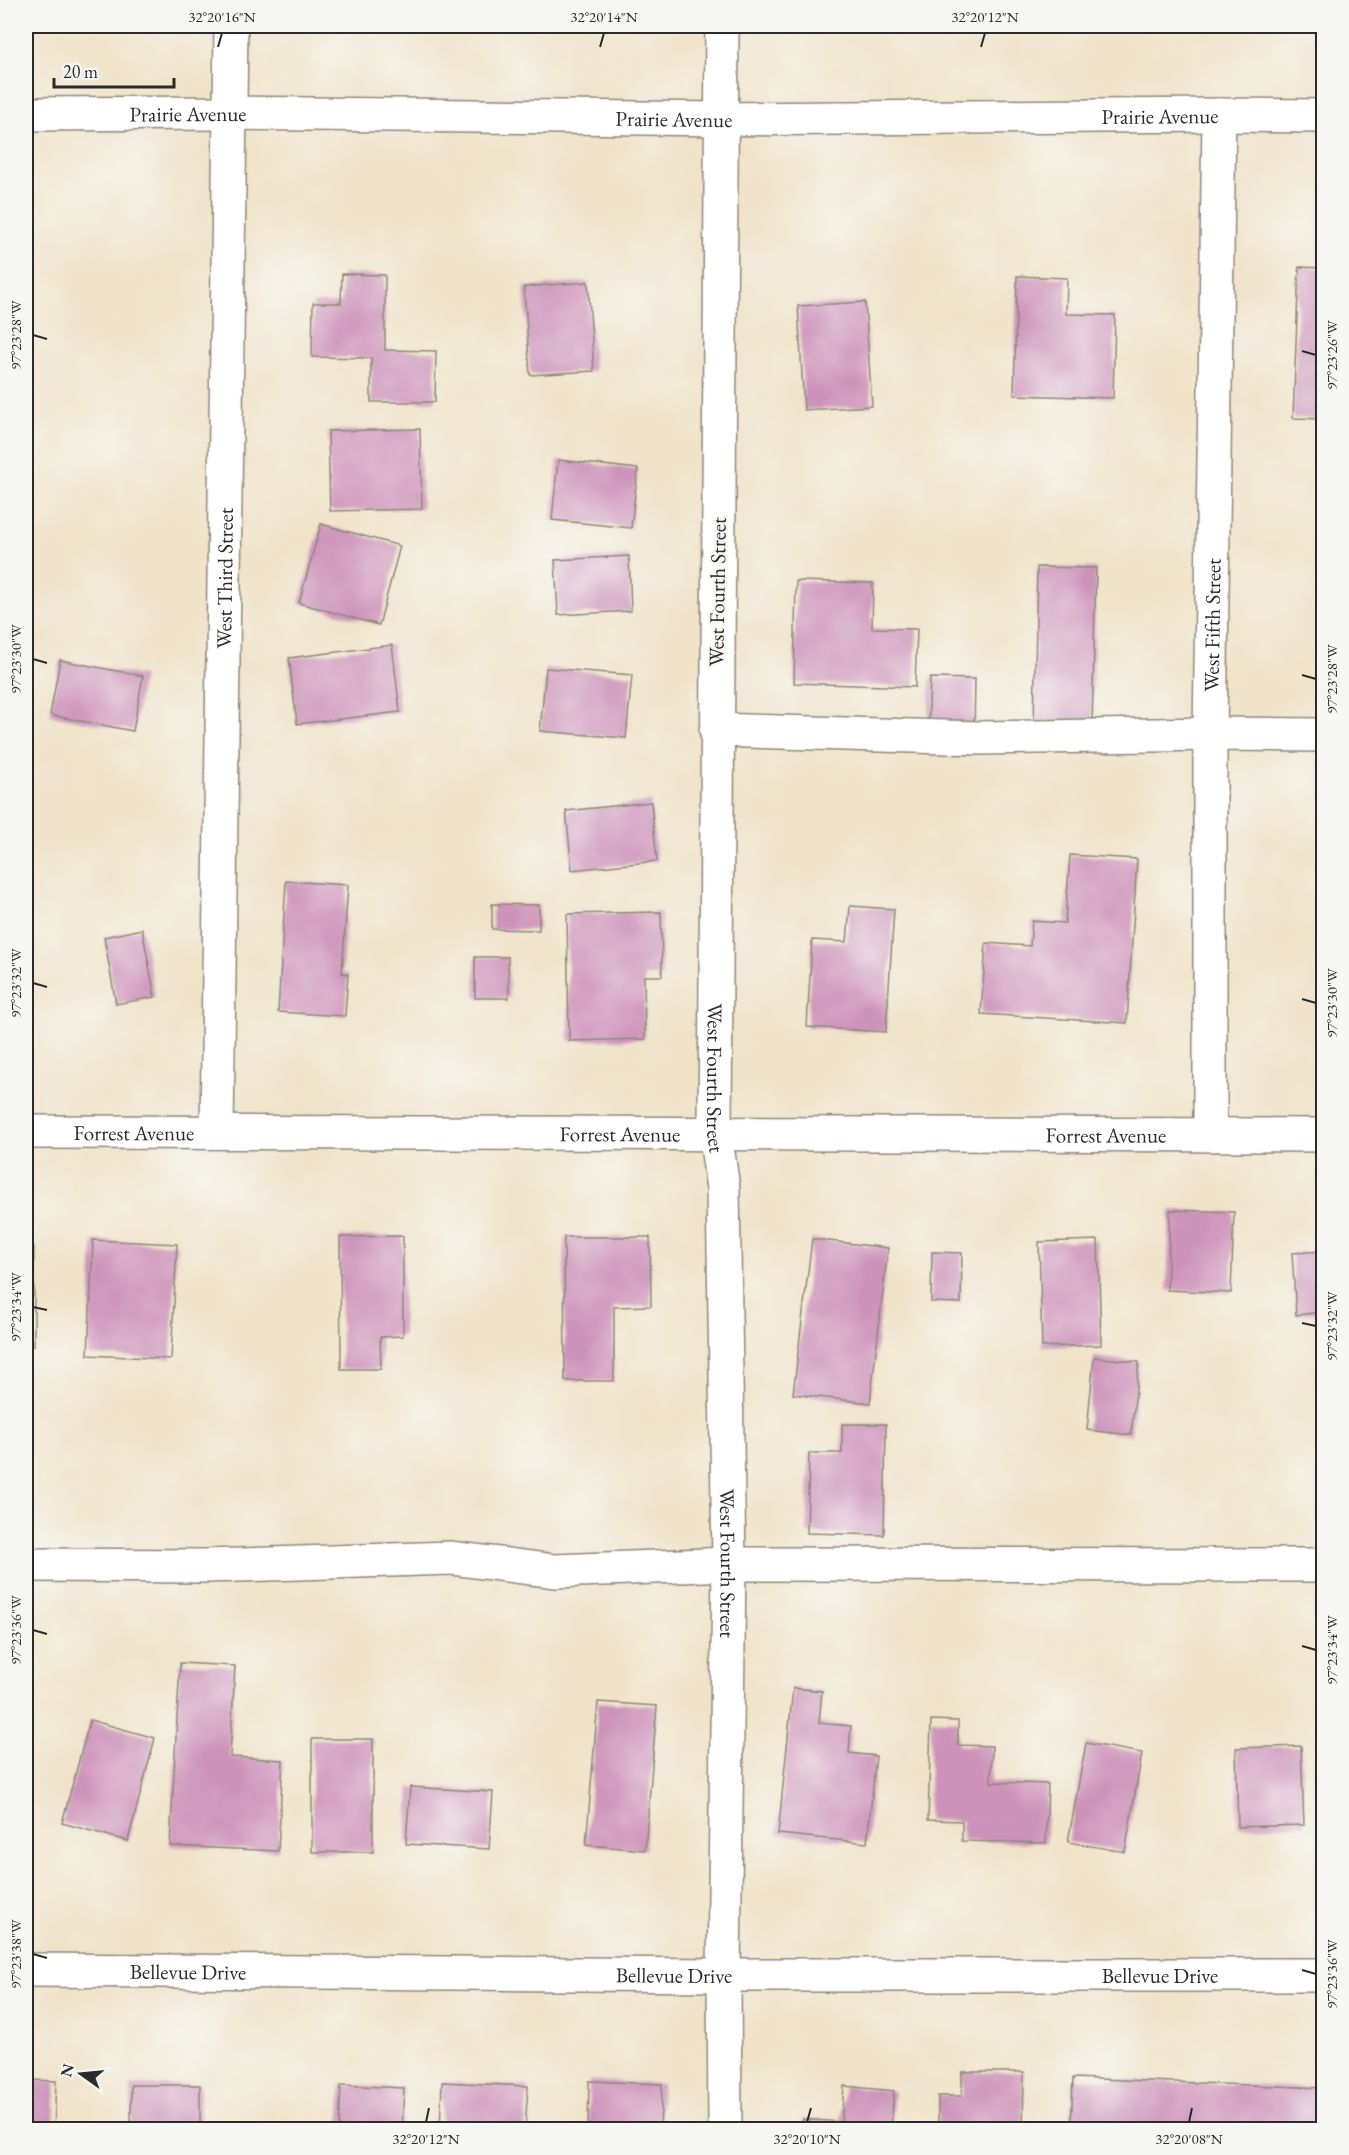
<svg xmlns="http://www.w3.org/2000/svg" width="1349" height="2155" viewBox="0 0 1349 2155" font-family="'EB Garamond',serif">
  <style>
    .building { fill: #cd93ba }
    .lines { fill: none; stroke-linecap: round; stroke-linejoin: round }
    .minor-casing { stroke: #8e877a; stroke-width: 36 }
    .minor { stroke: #fff; stroke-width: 33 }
    .ticks { fill: none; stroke: #2b2b2b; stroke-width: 2 }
    .labels { text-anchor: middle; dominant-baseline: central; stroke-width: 5; stroke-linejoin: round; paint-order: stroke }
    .street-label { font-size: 21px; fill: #2b2b2b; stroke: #f6f6f2 }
    .neatline { fill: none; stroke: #2b2b2b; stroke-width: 2 }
    .ticks-label { font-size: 15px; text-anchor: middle; fill: #2b2b2b }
  </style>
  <rect width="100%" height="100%" fill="#f6f6f2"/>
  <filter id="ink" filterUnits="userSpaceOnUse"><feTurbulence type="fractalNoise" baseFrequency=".0167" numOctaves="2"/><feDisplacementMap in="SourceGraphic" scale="12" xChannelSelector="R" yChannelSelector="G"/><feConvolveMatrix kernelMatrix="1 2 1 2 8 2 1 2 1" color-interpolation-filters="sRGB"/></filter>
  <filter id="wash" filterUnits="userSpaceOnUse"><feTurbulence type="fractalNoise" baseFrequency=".008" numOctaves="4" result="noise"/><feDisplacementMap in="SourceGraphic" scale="24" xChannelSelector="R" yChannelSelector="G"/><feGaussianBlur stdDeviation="1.35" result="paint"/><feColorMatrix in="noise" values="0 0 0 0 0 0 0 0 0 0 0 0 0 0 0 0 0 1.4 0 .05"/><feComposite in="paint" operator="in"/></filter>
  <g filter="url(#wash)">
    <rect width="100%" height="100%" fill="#f0e3c9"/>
    <g id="blocks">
      <path class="building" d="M 1299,267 L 1324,268 L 1324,419 L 1293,418 Z
        M 342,274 L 385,275 L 385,350 L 436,351 L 435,402 L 371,402 L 371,358 L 312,357 L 313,303 L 341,303 Z
        M 1017,276 L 1067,278 L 1066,314 L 1115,315 L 1113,398 L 1014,395 Z
        M 588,282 L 594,371 L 530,375 L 524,287 Z
        M 865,302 L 872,406 L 804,410 L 798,306 Z
        M 420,429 L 422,509 L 330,511 L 328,431 Z
        M 558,460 L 638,469 L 631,528 L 552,520 Z
        M 321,524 L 400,546 L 379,625 L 299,603 Z
        M 629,556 L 631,611 L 558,615 L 555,560 Z
        M 1037,567 L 1096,568 L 1092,727 L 1034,725 Z
        M 796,581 L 873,583 L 872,628 L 917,629 L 915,687 L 794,683 Z
        M 392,645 L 400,712 L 297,724 L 289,658 Z
        M 60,660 L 143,676 L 133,731 L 50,715 Z
        M 546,668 L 632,675 L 626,738 L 540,731 Z
        M 930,678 L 975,679 L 974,736 L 928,734 Z
        M 651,802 L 657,861 L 572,870 L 566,811 Z
        M 1070,855 L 1137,859 L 1127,1023 L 981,1014 L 986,943 L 1030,946 L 1032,921 L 1065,923 Z
        M 286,881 L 348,885 L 342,973 L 348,974 L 345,1016 L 278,1012 Z
        M 492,904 L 539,905 L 539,930 L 492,929 Z
        M 850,906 L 894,909 L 886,1032 L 807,1027 L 812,940 L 847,942 Z
        M 661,912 L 662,976 L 644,976 L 645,1039 L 569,1041 L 567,914 Z
        M 142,929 L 155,997 L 116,1004 L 104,937 Z
        M 475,957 L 508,957 L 509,998 L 475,998 Z
        M 1170,1210 L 1234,1212 L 1231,1293 L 1167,1290 Z
        M 403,1236 L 403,1336 L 380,1337 L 381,1369 L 341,1369 L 340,1237 Z
        M 564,1237 L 650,1237 L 651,1306 L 614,1307 L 614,1381 L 565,1381 Z
        M 812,1239 L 888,1248 L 870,1403 L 793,1394 Z
        M 93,1240 L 177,1244 L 171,1359 L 88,1355 Z
        M 1098,1240 L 1101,1345 L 1042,1347 L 1039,1242 Z
        M 26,1247 L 34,1247 L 34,1346 L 26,1346 Z
        M 1324,1251 L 1324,1312 L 1296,1315 L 1292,1253 Z
        M 932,1252 L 962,1253 L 961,1303 L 931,1302 Z
        M 1094,1357 L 1139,1362 L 1131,1435 L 1087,1430 Z
        M 842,1424 L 886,1424 L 884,1535 L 807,1533 L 809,1453 L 842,1453 Z
        M 180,1663 L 235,1666 L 230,1757 L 283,1760 L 278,1851 L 170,1846 Z
        M 793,1688 L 822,1691 L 819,1723 L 851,1726 L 849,1753 L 876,1756 L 867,1843 L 778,1834 Z
        M 598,1702 L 657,1706 L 645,1850 L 586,1845 Z
        M 90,1720 L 155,1738 L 128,1841 L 62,1823 Z
        M 931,1720 L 958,1721 L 958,1745 L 992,1746 L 991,1782 L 1048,1784 L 1046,1843 L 962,1841 L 962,1821 L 928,1820 Z
        M 312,1739 L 373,1739 L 373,1852 L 312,1852 Z
        M 1086,1743 L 1142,1753 L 1125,1852 L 1068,1842 Z
        M 1301,1746 L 1304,1825 L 1238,1827 L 1236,1748 Z
        M 410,1787 L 493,1792 L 489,1849 L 406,1844 Z
        M 962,2072 L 1024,2072 L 1023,2130 L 938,2130 L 938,2096 L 962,2096 Z
        M 1073,2078 L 1324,2088 L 1324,2130 L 1071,2130 Z
        M 26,2080 L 56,2081 L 54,2130 L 26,2130 Z
        M 589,2081 L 662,2084 L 660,2130 L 588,2130 Z
        M 442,2082 L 528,2086 L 525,2130 L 440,2130 Z
        M 131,2085 L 200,2085 L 200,2130 L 131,2130 Z
        M 341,2085 L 404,2088 L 402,2130 L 339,2130 Z
        M 844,2086 L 894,2091 L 891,2130 L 801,2130 L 803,2119 L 841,2122 Z"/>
    </g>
  </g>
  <g filter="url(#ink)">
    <use href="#blocks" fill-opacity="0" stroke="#8e877a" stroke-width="1.5"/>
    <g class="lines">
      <g class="minor-casing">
        <g id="minor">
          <path id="s1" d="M 722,26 L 715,1132 L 723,1188 L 729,1564 L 724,1975 L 725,2130"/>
          <path id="s2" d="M 26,114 L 230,113 L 722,119 L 1219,115 L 1324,116"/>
          <path d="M 716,730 L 979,738 L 1210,734 L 1324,735"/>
          <path id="s3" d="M 26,1132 L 1324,1135"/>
          <path id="s4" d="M 217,1132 L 231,26"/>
          <path id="s5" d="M 1210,1135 L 1210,734 L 1219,115"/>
          <path d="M 26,1565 L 206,1566 L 451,1558 L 555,1571 L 729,1564 L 1324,1565"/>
          <path id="s6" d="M 26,1970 L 724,1975 L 1324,1975"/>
        </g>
      </g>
      <use href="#minor" class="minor"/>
    </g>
  </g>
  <path class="ticks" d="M 218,47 L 222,33M 600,47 L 604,33M 981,47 L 985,33M 33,335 L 47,339M 1302,351 L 1316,355M 33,659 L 47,663M 1302,675 L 1316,679M 33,983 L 47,987M 1302,999 L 1316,1003M 33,1307 L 47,1310M 1302,1323 L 1316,1326M 33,1630 L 47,1634M 1302,1646 L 1316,1650M 33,1954 L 47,1958M 1302,1970 L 1316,1974M 426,2122 L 429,2108M 807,2122 L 811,2108M 1189,2122 L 1192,2108"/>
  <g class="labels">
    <g class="street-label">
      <text stroke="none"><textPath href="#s2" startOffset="162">Prairie Avenue</textPath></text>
      <text stroke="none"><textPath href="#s2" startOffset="1134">Prairie Avenue</textPath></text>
      <text stroke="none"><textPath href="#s2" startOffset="648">Prairie Avenue</textPath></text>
      <text stroke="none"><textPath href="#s4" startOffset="554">West Third Street</textPath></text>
      <text transform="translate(717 592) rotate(-89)">West Fourth Street</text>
      <text stroke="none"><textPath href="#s5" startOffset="510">West Fifth Street</textPath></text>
      <text stroke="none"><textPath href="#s1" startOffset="1052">West Fourth Street</textPath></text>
      <text stroke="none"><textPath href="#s3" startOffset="108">Forrest Avenue</textPath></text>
      <text stroke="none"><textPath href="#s3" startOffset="594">Forrest Avenue</textPath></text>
      <text stroke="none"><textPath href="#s3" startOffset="1080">Forrest Avenue</textPath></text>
      <text stroke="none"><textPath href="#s1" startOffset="1538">West Fourth Street</textPath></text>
      <text stroke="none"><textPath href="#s6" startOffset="162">Bellevue Drive</textPath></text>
      <text stroke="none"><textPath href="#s6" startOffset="648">Bellevue Drive</textPath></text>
      <text stroke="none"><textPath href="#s6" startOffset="1134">Bellevue Drive</textPath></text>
    </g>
  </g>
  <rect width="1349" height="2155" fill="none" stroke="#f6f6f2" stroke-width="66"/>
  <g transform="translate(81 2074) rotate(285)" stroke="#f6f6f2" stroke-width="4.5" paint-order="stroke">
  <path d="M0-4.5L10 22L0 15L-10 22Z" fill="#2b2b2b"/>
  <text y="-9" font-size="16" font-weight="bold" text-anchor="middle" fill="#2b2b2b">N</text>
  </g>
  <path d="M54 78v9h120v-9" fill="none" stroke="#2b2b2b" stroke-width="3"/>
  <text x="63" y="78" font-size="18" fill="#2b2b2b" stroke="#f6f6f2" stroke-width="4.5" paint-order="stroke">20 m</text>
  <rect x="33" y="33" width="1283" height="2089" class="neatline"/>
  <g class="ticks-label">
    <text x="222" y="22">32°20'16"N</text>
    <text x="604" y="22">32°20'14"N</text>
    <text x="985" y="22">32°20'12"N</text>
    <text transform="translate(16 335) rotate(-90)" y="5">97°23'28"W</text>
    <text transform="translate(1332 355) rotate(-90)" y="5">97°23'26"W</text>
    <text transform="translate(16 659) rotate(-90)" y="5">97°23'30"W</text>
    <text transform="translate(1332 679) rotate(-90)" y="5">97°23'28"W</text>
    <text transform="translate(16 983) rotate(-90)" y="5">97°23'32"W</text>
    <text transform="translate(1332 1003) rotate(-90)" y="5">97°23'30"W</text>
    <text transform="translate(16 1307) rotate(-90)" y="5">97°23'34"W</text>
    <text transform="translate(1332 1326) rotate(-90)" y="5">97°23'32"W</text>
    <text transform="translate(16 1630) rotate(-90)" y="5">97°23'36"W</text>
    <text transform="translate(1332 1650) rotate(-90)" y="5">97°23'34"W</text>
    <text transform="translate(16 1954) rotate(-90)" y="5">97°23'38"W</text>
    <text transform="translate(1332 1974) rotate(-90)" y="5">97°23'36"W</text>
    <text x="426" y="2144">32°20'12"N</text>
    <text x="807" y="2144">32°20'10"N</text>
    <text x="1189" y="2144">32°20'08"N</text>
  </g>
</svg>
